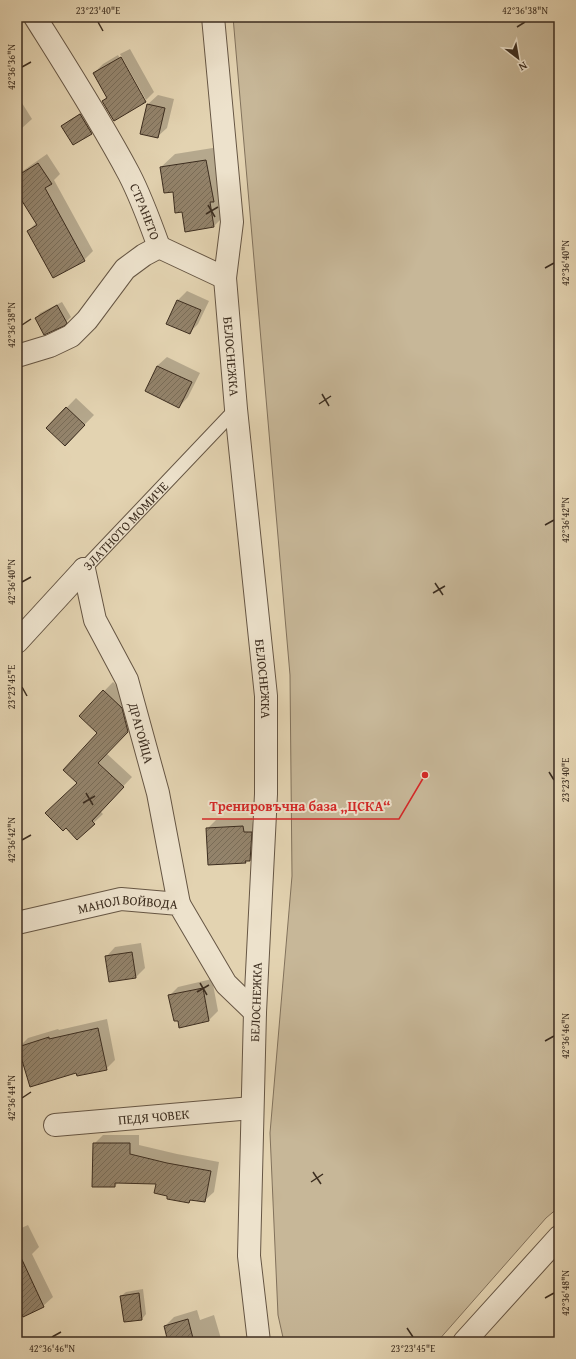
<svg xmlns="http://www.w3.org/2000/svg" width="576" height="1359" viewBox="0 0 576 1359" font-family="'Gentium Book Plus',serif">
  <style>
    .garden { fill: #c7b798; stroke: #82725c }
    .shadow { fill: #0003 }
    .building { fill: url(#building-hatch); stroke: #3c2d1f }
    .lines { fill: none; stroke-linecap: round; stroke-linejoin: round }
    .service-casing { stroke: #665644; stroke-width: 15 }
    .minor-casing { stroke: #665644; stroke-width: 24 }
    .service { stroke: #ede2cc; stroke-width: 13 }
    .minor { stroke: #ede2cc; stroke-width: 22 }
    .ticks { fill: none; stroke: #3c2d1f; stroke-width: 1.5 }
    .labels { text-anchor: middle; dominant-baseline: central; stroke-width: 4; stroke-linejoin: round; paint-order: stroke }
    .street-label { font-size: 13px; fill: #3c2d1f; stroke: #ede2cc }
    .leader { fill: none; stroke: #d62828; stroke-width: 1.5 }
    .callout-dot { fill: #d62828; stroke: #ede2cc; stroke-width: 1.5 }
    .callout-label { font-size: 14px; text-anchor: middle; font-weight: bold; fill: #d62828; stroke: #ede2cc; stroke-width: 4; stroke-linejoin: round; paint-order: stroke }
    .neatline { fill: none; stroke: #3c2d1f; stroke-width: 1.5 }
    .ticks-label { font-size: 10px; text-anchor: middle; fill: #3c2d1f }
  </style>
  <defs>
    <pattern id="building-hatch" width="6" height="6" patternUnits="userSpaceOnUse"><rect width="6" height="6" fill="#93836b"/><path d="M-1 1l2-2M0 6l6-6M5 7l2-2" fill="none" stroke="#796c57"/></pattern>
  </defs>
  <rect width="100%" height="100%" fill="#e3d3b1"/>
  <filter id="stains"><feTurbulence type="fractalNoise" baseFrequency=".005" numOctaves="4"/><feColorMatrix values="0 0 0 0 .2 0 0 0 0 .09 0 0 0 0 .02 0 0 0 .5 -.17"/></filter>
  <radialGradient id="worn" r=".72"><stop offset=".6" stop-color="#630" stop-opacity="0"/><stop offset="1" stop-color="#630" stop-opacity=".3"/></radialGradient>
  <path class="garden" d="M 233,17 L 559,17 L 559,1207 L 546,1218 L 437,1342 L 284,1342 L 278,1315 L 270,1133 L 292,876 L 290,675 Z"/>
  <path class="shadow" d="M 130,49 L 154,92 L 145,101 L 103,101 L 107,96 L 94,73 L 103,64 L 118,55 L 144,100 L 146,100 L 120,54 Z
    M 17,95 L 32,119 L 22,128 L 17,131 Z
    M 158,95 L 174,99 L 167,128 L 157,137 L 141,133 L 148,104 Z
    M 85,110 L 96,128 L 92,133 L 74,144 L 62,126 L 67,122 Z
    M 219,147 L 227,213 L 213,227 L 183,211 L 161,167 L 175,154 Z
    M 47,154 L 60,174 L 54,180 L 93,251 L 84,260 L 28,231 L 37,222 L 17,192 L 17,175 Z
    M 187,291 L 209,301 L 198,324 L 189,333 L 178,300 Z
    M 62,302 L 71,317 L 63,325 L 36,318 L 40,313 Z
    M 167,357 L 200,373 L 188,397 L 179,407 L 157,366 Z
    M 76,398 L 94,415 L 65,445 L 47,428 Z
    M 113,682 L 131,699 L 137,722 L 106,753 L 132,777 L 100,811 L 103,814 L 77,839 L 78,782 L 98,733 L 80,716 Z
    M 252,818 L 253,824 L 260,823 L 259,851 L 250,860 L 245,862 L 207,829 L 216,820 Z
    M 141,943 L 145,968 L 136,977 L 106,957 L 115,947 Z
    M 212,979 L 218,1011 L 209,1020 L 169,996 L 178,987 Z
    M 107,1019 L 115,1060 L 106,1069 L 77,1072 L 19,1047 L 28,1038 L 58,1029 L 59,1030 Z
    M 103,1135 L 139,1135 L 139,1145 L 177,1154 L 219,1162 L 214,1192 L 204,1201 L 192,1199 L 189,1202 L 169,1195 L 157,1183 L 119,1182 L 115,1186 L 93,1186 L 94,1144 Z
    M 28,1225 L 39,1247 L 32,1254 L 53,1297 L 43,1306 L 17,1301 L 17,1230 Z
    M 143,1289 L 146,1314 L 142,1319 L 121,1296 L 126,1292 Z
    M 197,1310 L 200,1320 L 214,1315 L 222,1342 L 169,1342 L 165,1326 L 174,1317 Z"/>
  <path class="building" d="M 121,57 L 146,102 L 114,121 L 102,101 L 107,98 L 93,73 Z
    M 147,104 L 165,108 L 158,138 L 140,134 Z
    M 80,114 L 92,134 L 73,145 L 61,126 Z
    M 206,160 L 214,202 L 210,202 L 214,227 L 185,232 L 182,212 L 175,213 L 173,192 L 164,193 L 160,167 Z
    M 38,163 L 52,184 L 45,188 L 85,261 L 53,278 L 27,231 L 37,225 L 17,193 L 17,176 Z
    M 177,300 L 201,310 L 190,334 L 166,324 Z
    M 57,305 L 67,323 L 64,326 L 44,335 L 35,318 Z
    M 157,366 L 192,382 L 179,408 L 145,391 Z
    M 66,407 L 85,425 L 65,446 L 46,428 Z
    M 103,690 L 122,708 L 128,732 L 98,763 L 124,787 L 92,821 L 95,824 L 77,840 L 66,828 L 63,831 L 45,813 L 77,783 L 63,770 L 97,733 L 79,716 Z
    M 243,826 L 244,832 L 252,832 L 250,861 L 245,861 L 246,863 L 208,865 L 206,828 Z
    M 132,952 L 136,978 L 109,982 L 105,956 Z
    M 203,988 L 209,1021 L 179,1028 L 178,1021 L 174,1021 L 168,995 Z
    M 98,1028 L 107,1070 L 77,1076 L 76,1073 L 30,1087 L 18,1047 L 49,1037 L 49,1039 Z
    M 93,1143 L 130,1143 L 130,1154 L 167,1163 L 211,1171 L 205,1202 L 190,1200 L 189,1203 L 167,1199 L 167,1196 L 154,1193 L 156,1184 L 115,1183 L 115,1187 L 92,1187 Z
    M 17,1249 L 44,1307 L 23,1317 L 17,1303 Z
    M 139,1293 L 142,1320 L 124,1322 L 120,1296 Z
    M 188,1319 L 194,1342 L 168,1342 L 164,1326 Z"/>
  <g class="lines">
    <g class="service-casing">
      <g id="service">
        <path id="s1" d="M 84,569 L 236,409"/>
      </g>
    </g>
    <g class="minor-casing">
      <g id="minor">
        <path id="s2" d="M 35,17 C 67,68 101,121 129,174 C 141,197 150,222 159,247"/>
        <path id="s3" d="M 213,17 L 232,222 L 225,278 L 236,409 L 266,696 L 266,794 L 255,1012 L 249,1256 L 259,1342"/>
        <path d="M 159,247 L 225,278"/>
        <path d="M 17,356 L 50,346 L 71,336 L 87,320 L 125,269 L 144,255 L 159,247"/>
        <path id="s4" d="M 84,569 L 95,620 L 127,680 L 158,793 L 179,904"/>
        <path d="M 17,642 L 84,569"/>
        <path id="s5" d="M 17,923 L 121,899 L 179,904 L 226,984 L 255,1012"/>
        <path id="s6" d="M 55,1125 L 252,1108"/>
        <path d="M 464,1342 L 559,1237"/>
      </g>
    </g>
    <use href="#service" class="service"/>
    <use href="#minor" class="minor"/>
  </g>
  <path class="ticks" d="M 98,22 L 103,31M 517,27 L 525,22M 22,67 L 31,62M 208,205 L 215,217M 206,214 L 218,207M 545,268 L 554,263M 22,325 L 31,319M 322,394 L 329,406M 319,404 L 331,396M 545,525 L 554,520M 22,582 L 31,577M 435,583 L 443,595M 433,593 L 445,586M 22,687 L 27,696M 549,772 L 554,780M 86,793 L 93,805M 83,803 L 95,796M 22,840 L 31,835M 200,983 L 207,995M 197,992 L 209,985M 545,1041 L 554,1036M 22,1098 L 31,1092M 313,1172 L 321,1184M 311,1182 L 323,1174M 545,1298 L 554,1293M 407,1328 L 413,1337M 52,1337 L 61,1332"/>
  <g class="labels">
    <g class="street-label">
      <text stroke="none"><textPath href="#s2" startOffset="224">СТРАНЕТО</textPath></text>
      <text stroke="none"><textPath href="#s3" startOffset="341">БЕЛОСНЕЖКА</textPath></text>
      <text stroke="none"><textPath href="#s1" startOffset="60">ЗЛАТНОТО МОМИЧЕ</textPath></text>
      <text stroke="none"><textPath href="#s3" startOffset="665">БЕЛОСНЕЖКА</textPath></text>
      <text stroke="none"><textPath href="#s4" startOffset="175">ДРАГОЙЦА</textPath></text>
      <text stroke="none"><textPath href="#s5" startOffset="113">МАНОЛ ВОЙВОДА</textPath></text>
      <text transform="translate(256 1002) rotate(-88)">БЕЛОСНЕЖКА</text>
      <text stroke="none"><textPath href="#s6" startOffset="99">ПЕДЯ ЧОВЕК</textPath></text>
    </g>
  </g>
  <path class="leader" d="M425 775L399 819H202"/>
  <circle class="callout-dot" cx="425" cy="775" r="4"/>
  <g class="callout-label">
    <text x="300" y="811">Тренировъчна база „ЦСКА“</text>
  </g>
  <rect width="576" height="1359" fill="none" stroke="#e3d3b1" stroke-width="44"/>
  <g transform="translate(518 58) rotate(149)" stroke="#ede2cc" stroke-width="3" paint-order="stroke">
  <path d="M0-3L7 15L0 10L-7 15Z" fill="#3c2d1f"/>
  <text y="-6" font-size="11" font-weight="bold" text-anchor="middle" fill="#3c2d1f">N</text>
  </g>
  <rect x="22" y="22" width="532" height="1315" class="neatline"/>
  <g class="ticks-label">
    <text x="98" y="14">23°23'40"E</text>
    <text x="525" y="14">42°36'38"N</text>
    <text transform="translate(11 67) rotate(-90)" y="4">42°36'36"N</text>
    <text transform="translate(565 263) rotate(-90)" y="4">42°36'40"N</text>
    <text transform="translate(11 325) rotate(-90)" y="4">42°36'38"N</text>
    <text transform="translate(565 520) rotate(-90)" y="4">42°36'42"N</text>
    <text transform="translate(11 582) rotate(-90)" y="4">42°36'40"N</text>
    <text transform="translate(11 687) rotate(-90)" y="4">23°23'45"E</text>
    <text transform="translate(565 780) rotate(-90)" y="4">23°23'40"E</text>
    <text transform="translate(11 840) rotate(-90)" y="4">42°36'42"N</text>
    <text transform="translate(565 1036) rotate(-90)" y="4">42°36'46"N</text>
    <text transform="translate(11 1098) rotate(-90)" y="4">42°36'44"N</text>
    <text transform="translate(565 1293) rotate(-90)" y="4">42°36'48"N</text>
    <text x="52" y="1352">42°36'46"N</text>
    <text x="413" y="1352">23°23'45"E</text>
  </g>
  <rect width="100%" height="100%" filter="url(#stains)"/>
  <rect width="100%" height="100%" fill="url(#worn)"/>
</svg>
